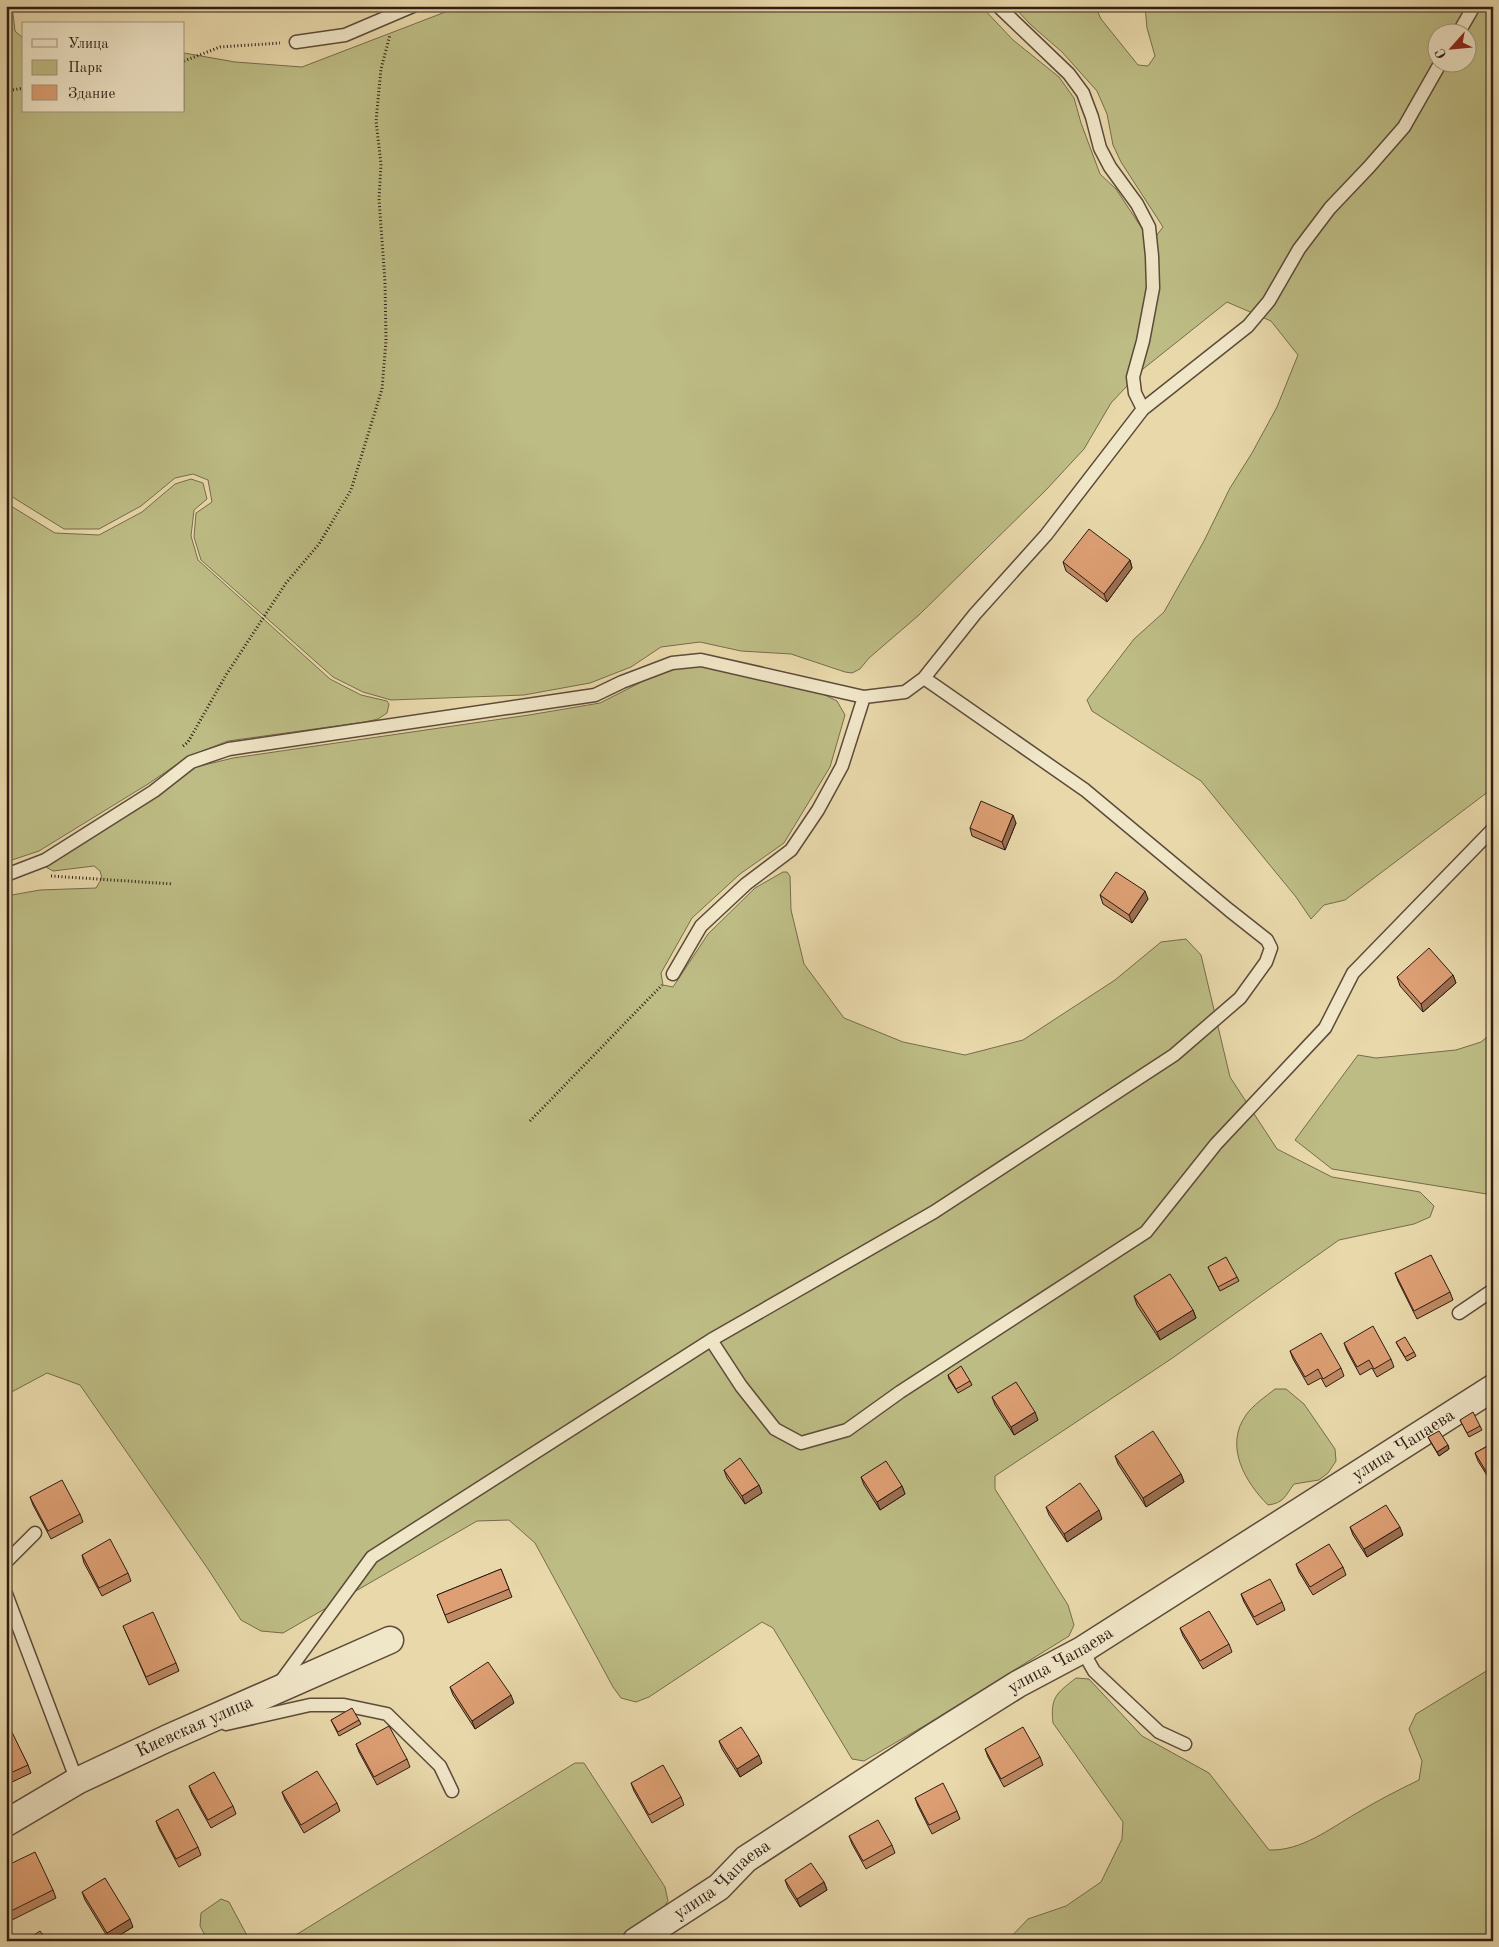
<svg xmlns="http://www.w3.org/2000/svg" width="1499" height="1947" viewBox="0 0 1499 1947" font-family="'Old Standard TT',serif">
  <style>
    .green { fill: #bdbc84; stroke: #766c4c; fill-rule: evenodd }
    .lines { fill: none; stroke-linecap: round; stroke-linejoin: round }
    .service-casing { stroke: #5d4b3a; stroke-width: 15 }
    .minor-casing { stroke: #5d4b3a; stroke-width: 29 }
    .path { stroke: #2f1c15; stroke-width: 3; stroke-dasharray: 1 2.5; stroke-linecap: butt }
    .service { stroke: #f0e6c8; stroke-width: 12 }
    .minor { stroke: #f0e6c8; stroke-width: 26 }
    .wall { fill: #be8963; stroke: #2f1c15 }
    .shaded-wall { fill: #9b6f50; stroke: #2f1c15 }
    .building { fill: #dd9f73; stroke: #2f1c15 }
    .labels { text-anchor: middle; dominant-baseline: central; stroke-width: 4.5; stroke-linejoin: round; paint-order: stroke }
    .street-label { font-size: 18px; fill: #2f1c15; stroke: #f0e6c8 }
  </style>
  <rect width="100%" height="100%" fill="#e8d8aa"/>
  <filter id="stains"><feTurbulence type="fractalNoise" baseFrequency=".004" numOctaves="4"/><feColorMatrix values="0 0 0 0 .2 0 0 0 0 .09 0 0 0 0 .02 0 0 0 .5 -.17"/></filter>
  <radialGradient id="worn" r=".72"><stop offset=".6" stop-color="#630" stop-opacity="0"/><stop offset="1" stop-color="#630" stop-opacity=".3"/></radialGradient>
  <path class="green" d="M 6,6 L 12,6 L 15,31 L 24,39 L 24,111 L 184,111 L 184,53 L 235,62 L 302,67 L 461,6 L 981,6 L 1013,40 L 1059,77 L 1074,98 L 1081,123 L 1100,174 L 1116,189 L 1145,233 L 1157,235 L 1163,227 L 1121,162 L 1113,145 L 1107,114 L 1097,91 L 1062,52 L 1031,25 L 1013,6 L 1095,6 L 1101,19 L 1138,65 L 1148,66 L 1155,56 L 1147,28 L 1145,6 L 1493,6 L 1493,788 L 1345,900 L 1324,905 L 1311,919 L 1296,897 L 1201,781 L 1092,711 L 1087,700 L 1134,639 L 1164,612 L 1204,541 L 1230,488 L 1252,453 L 1277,407 L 1298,355 L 1271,321 L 1227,302 L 1143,369 L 1111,403 L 1084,449 L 1046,490 L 919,615 L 869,658 L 860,669 L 852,673 L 845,672 L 791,654 L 741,651 L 700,642 L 661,647 L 631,667 L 590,683 L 524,695 L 391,700 L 363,692 L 333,677 L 201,560 L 194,537 L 196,513 L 212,502 L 208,480 L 193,474 L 175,478 L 141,506 L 99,529 L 64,529 L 6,493 ZM 1436,32 L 1466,32 L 1466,62 L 1436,62 Z
    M 191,479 L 203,483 L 207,499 L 194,510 L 191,536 L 198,560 L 330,679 L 361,695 L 387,701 L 389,704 L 387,713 L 378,719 L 365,722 L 228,741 L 189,756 L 148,784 L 39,851 L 6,862 L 6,503 L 55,533 L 99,535 L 142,512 L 175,484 Z
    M 673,666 L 705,666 L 823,694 L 837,701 L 845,715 L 830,767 L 784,843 L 740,874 L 692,918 L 661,973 L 663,985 L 673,987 L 708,934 L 755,888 L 783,872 L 787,872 L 790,876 L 791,910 L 804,964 L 844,1018 L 903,1042 L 965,1055 L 1023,1040 L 1115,980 L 1161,942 L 1186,939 L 1201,955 L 1230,1077 L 1277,1149 L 1332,1177 L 1420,1192 L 1434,1206 L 1430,1217 L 1414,1224 L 1339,1240 L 1171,1359 L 995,1476 L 995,1489 L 1068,1605 L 1074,1625 L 1069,1636 L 924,1726 L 864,1761 L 852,1759 L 773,1628 L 762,1622 L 649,1697 L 636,1702 L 621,1698 L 613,1687 L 535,1543 L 509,1520 L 477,1521 L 283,1633 L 261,1631 L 241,1620 L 208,1569 L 80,1385 L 47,1373 L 6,1395 L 6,896 L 40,890 L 96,888 L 102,878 L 100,871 L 94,866 L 53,871 L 46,867 L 47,863 L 151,800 L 196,767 L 233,758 L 529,715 L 600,703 Z
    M 1493,1032 L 1493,1195 L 1332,1169 L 1295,1140 L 1358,1055 L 1376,1058 L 1456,1050 L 1481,1042 Z
    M 1275,1389 L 1286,1389 L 1304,1404 L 1335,1449 L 1336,1461 L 1328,1473 L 1319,1480 L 1294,1484 C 1285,1496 1284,1503 1268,1505 C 1245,1482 1224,1446 1246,1415 C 1253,1405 1265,1397 1275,1389 Z
    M 1493,1667 L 1493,1941 L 1007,1941 L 1028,1919 L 1066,1906 L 1101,1882 L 1122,1839 L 1123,1822 L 1053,1723 C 1050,1697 1057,1693 1076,1678 L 1089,1679 L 1142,1736 L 1209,1773 L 1269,1850 C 1302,1851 1329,1829 1357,1813 C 1377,1801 1398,1790 1419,1780 L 1422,1761 L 1409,1729 L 1416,1714 Z
    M 575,1763 L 584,1763 L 665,1887 L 668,1901 L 662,1910 L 615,1941 L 286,1941 Z
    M 221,1899 L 229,1902 L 250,1941 L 208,1941 L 200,1926 L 201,1913 Z"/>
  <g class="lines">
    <g class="service-casing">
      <path id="service" d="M 1459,32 L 1474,6
        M 296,42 L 345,35 L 413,6
        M 1143,409 L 1248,326 L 1269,301 L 1299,249 L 1330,208 L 1369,167 L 1404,127 L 1441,62
        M 6,875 L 45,860 L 154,791 L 191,762 L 229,749 L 595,695 L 622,682 L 672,663 L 701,660 L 864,697 L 905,692 L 924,678 L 975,614 L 1046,535 L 1143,409 L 1135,393 L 1133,377 L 1143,341 L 1153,288 L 1152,256 L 1149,227 L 1137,204 L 1110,167 L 1100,148 L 1092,117 L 1083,93 L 1069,74 L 998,6
        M 673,974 L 701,926 L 746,884 L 791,850 L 818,810 L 842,766 L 864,697
        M 1459,1313 L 1493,1290
        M 711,1340 L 741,1386 L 775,1429 L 801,1443 L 847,1430 L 900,1392 L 1146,1232 L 1216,1144 L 1325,1028 L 1353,973 L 1493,829
        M 6,1562 L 35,1533
        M 6,1594 L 77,1781
        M 1082,1650 L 1094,1671 L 1159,1732 L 1185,1744
        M 279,1684 L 372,1557 L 711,1340 L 934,1212 L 1174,1055 L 1240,998 L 1266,962 L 1271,948 L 1267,940 L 1229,910 L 1085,790 L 924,678
        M 226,1724 L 310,1705 L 344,1705 L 387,1714 L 440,1766 L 452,1791"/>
    </g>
    <g class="minor-casing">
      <g id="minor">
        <path id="s1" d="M 6,1823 L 77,1781 L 166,1739 L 390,1640"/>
        <path id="s2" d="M 636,1941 L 719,1887 L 746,1859 L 932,1738 L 1018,1684 L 1082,1650 L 1493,1388"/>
      </g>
    </g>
    <path class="path" d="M 184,61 L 220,47 L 280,43
      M 6,91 L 24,88
      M 183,746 L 188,742 L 226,675 L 286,583 L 319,544 L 351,490 L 382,389 L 386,341 L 385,282 L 379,199 L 381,164 L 376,121 L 381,69 L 390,35
      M 51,876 L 173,884
      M 530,1121 L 662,985"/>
    <use href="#service" class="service"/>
    <use href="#minor" class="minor"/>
  </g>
  <path class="wall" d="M 1130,560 L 1132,568 L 1107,602 L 1066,571 L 1063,562 Z
    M 1016,823 L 1005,850 L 972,836 L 970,828 Z
    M 1100,895 L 1148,899 L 1132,923 L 1103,904 Z
    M 1453,975 L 1456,983 L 1423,1012 L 1400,986 L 1397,977 Z
    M 1208,1267 L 1237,1277 L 1239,1281 L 1220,1291 Z
    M 1395,1273 L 1450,1292 L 1453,1300 L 1417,1319 L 1398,1281 Z
    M 1134,1296 L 1193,1310 L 1196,1318 L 1160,1340 L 1137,1305 Z
    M 1396,1342 L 1414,1352 L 1416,1356 L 1407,1361 L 1398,1346 Z
    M 1344,1343 L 1391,1359 L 1394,1367 L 1377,1377 L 1372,1368 L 1360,1375 L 1347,1351 Z
    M 1290,1351 L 1341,1368 L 1344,1376 L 1326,1387 L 1321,1378 L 1308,1385 L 1293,1359 Z
    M 948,1375 L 970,1381 L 972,1385 L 958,1393 L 949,1379 Z
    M 992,1397 L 1038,1420 L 1014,1435 L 995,1405 Z
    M 1460,1420 L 1480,1426 L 1482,1430 L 1469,1437 Z
    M 1428,1437 L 1448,1445 L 1449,1449 L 1439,1456 L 1430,1441 Z
    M 1493,1443 L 1493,1485 L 1478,1461 L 1475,1453 Z
    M 1115,1456 L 1181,1474 L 1184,1482 L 1146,1507 L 1118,1464 Z
    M 724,1470 L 759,1485 L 762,1493 L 745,1504 L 727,1478 Z
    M 861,1477 L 902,1486 L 905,1494 L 880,1510 L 864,1485 Z
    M 30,1497 L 80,1514 L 83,1522 L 51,1539 L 33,1505 Z
    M 1046,1507 L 1102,1519 L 1067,1542 L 1049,1515 Z
    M 1350,1527 L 1403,1535 L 1367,1557 L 1353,1535 Z
    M 82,1555 L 128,1573 L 131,1581 L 102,1596 L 84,1563 Z
    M 1296,1564 L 1343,1567 L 1346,1575 L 1313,1595 L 1299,1572 Z
    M 501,1569 L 512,1597 L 448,1623 L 437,1595 Z
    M 1241,1594 L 1282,1602 L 1285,1610 L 1257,1625 L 1244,1602 Z
    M 123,1626 L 176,1663 L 179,1671 L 149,1685 Z
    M 1180,1628 L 1229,1644 L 1232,1652 L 1203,1669 L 1183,1636 Z
    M 450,1687 L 514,1703 L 475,1729 L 453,1695 Z
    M 331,1720 L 359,1720 L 361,1724 L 339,1736 Z
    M 6,1722 L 28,1765 L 31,1773 L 8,1784 L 6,1780 Z
    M 719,1741 L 762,1763 L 740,1777 L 722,1749 Z
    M 356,1744 L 407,1759 L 410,1767 L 377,1785 L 359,1752 Z
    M 985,1749 L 1040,1757 L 1043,1765 L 1004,1787 L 988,1757 Z
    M 631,1783 L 681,1797 L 684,1805 L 652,1823 L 634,1791 Z
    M 189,1786 L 233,1806 L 236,1814 L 211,1828 L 192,1794 Z
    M 282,1792 L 337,1803 L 340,1811 L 304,1833 L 285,1800 Z
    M 915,1798 L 957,1811 L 960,1819 L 932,1834 L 918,1806 Z
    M 156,1821 L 198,1847 L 201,1855 L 179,1867 L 159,1829 Z
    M 849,1836 L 892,1845 L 895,1853 L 866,1869 L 852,1844 Z
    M 6,1866 L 53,1890 L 56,1898 L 10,1921 L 6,1913 Z
    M 785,1880 L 824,1882 L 827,1890 L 800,1907 L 788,1888 Z
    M 82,1892 L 133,1927 L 110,1941 L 85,1900 Z"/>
  <path class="shaded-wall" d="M 1130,560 L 1132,568 L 1107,602 L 1104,594 Z
    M 1013,815 L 1016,823 L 1005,850 L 1002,842 Z
    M 1145,891 L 1148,899 L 1132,923 L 1129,915 Z
    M 1453,975 L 1456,983 L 1423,1012 L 1421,1004 Z
    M 1193,1310 L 1196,1318 L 1160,1340 L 1157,1332 Z
    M 1035,1412 L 1038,1420 L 1014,1435 L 1011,1427 Z
    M 1448,1445 L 1449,1449 L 1439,1456 L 1437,1452 Z
    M 1181,1474 L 1184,1482 L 1146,1507 L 1143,1498 Z
    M 759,1485 L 762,1493 L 745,1504 L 742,1496 Z
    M 902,1486 L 905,1494 L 880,1510 L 877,1502 Z
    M 1099,1510 L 1102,1519 L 1067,1542 L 1064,1534 Z
    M 1400,1527 L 1403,1535 L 1367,1557 L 1364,1549 Z
    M 511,1695 L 514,1703 L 475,1729 L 472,1721 Z
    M 759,1755 L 762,1763 L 740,1777 L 737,1769 Z
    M 824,1882 L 827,1890 L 800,1907 L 797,1899 Z
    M 130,1919 L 133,1927 L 110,1941 L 107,1933 Z"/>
  <path class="building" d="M 1089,529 L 1130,560 L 1104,594 L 1063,562 Z
    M 981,801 L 1013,815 L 1002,842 L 970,828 Z
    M 1116,872 L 1145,891 L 1129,915 L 1100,895 Z
    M 1429,948 L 1453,975 L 1421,1004 L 1397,977 Z
    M 1431,1255 L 1450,1292 L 1414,1311 L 1395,1273 Z
    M 1226,1257 L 1237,1277 L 1218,1287 L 1208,1267 Z
    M 1170,1274 L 1193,1310 L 1157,1332 L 1134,1296 Z
    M 1373,1326 L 1391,1359 L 1374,1369 L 1369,1360 L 1357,1367 L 1344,1343 Z
    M 1321,1333 L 1341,1368 L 1323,1379 L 1318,1369 L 1305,1377 L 1290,1351 Z
    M 1405,1337 L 1414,1352 L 1405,1357 L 1396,1342 Z
    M 961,1366 L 970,1381 L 956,1389 L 948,1375 Z
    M 1016,1382 L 1035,1412 L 1011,1427 L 992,1397 Z
    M 1473,1412 L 1480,1426 L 1467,1433 L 1460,1420 Z
    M 1153,1431 L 1181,1474 L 1143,1498 L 1115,1456 Z
    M 1439,1431 L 1448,1445 L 1437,1452 L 1428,1437 Z
    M 1493,1443 L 1493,1476 L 1490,1478 L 1475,1453 Z
    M 740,1458 L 759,1485 L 742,1496 L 724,1470 Z
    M 886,1461 L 902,1486 L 877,1502 L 861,1477 Z
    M 62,1480 L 80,1514 L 48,1531 L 30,1497 Z
    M 1080,1483 L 1099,1510 L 1064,1534 L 1046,1507 Z
    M 1386,1505 L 1400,1527 L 1364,1549 L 1350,1527 Z
    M 110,1539 L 128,1573 L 99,1588 L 82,1555 Z
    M 1329,1544 L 1343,1567 L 1310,1587 L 1296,1564 Z
    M 501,1569 L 509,1589 L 445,1615 L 437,1595 Z
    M 1270,1579 L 1282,1602 L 1254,1617 L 1241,1594 Z
    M 1209,1611 L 1229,1644 L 1200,1661 L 1180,1628 Z
    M 153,1612 L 176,1663 L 146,1677 L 123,1626 Z
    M 488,1662 L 511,1695 L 472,1721 L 450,1687 Z
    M 352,1708 L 359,1720 L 338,1732 L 331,1720 Z
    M 6,1722 L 7,1722 L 28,1765 L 6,1775 Z
    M 389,1726 L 407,1759 L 374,1777 L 356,1744 Z
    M 741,1727 L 759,1755 L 737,1769 L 719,1741 Z
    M 1023,1727 L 1040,1757 L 1001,1779 L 985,1749 Z
    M 663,1765 L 681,1797 L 649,1815 L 631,1783 Z
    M 317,1771 L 337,1803 L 301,1825 L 282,1792 Z
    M 214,1772 L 233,1806 L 208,1820 L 189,1786 Z
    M 943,1783 L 957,1811 L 929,1825 L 915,1798 Z
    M 178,1809 L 198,1847 L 176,1859 L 156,1821 Z
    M 878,1820 L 892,1845 L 863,1861 L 849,1836 Z
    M 35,1852 L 53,1890 L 7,1913 L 6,1911 L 6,1866 Z
    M 811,1863 L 824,1882 L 797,1899 L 785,1880 Z
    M 105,1878 L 130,1919 L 107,1933 L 82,1892 Z
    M 40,1931 L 47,1941 L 25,1941 Z
    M 702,1936 L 705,1941 L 695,1941 Z"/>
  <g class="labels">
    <g class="street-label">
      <text stroke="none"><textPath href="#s2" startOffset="915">улица Чапаева</textPath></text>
      <text stroke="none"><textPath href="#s2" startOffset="510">улица Чапаева</textPath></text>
      <text stroke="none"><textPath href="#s1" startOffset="212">Киевская улица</textPath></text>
      <text stroke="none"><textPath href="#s2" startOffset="106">улица Чапаева</textPath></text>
    </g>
  </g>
  <rect width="1499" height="1947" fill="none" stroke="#e8d8aa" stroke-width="25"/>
  <rect x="8" y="8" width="1484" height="1932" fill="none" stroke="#2f1c15" stroke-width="2.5"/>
  <rect x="12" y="12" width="1474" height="1922" fill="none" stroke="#2f1c15"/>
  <rect x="22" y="22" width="162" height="90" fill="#f0e6c8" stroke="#a39580"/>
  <rect x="32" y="39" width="25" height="8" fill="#f0e6c8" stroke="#a39580"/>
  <text x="68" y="48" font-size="15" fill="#2f1c15">Улица</text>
  <rect x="32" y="60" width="25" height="15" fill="#bdbc84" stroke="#a39580"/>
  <text x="68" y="72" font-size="15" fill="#2f1c15">Парк</text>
  <rect x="32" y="85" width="25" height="15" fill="#dd9f73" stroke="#a39580"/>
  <text x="68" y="98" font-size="15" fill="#2f1c15">Здание</text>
  <g transform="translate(1452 48) rotate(243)"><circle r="24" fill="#f0e6c8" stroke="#a39580"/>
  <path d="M0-4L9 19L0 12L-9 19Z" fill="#8f2418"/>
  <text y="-8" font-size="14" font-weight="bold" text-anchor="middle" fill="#2f1c15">С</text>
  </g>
  <rect width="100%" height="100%" filter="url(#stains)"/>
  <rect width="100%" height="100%" fill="url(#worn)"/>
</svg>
